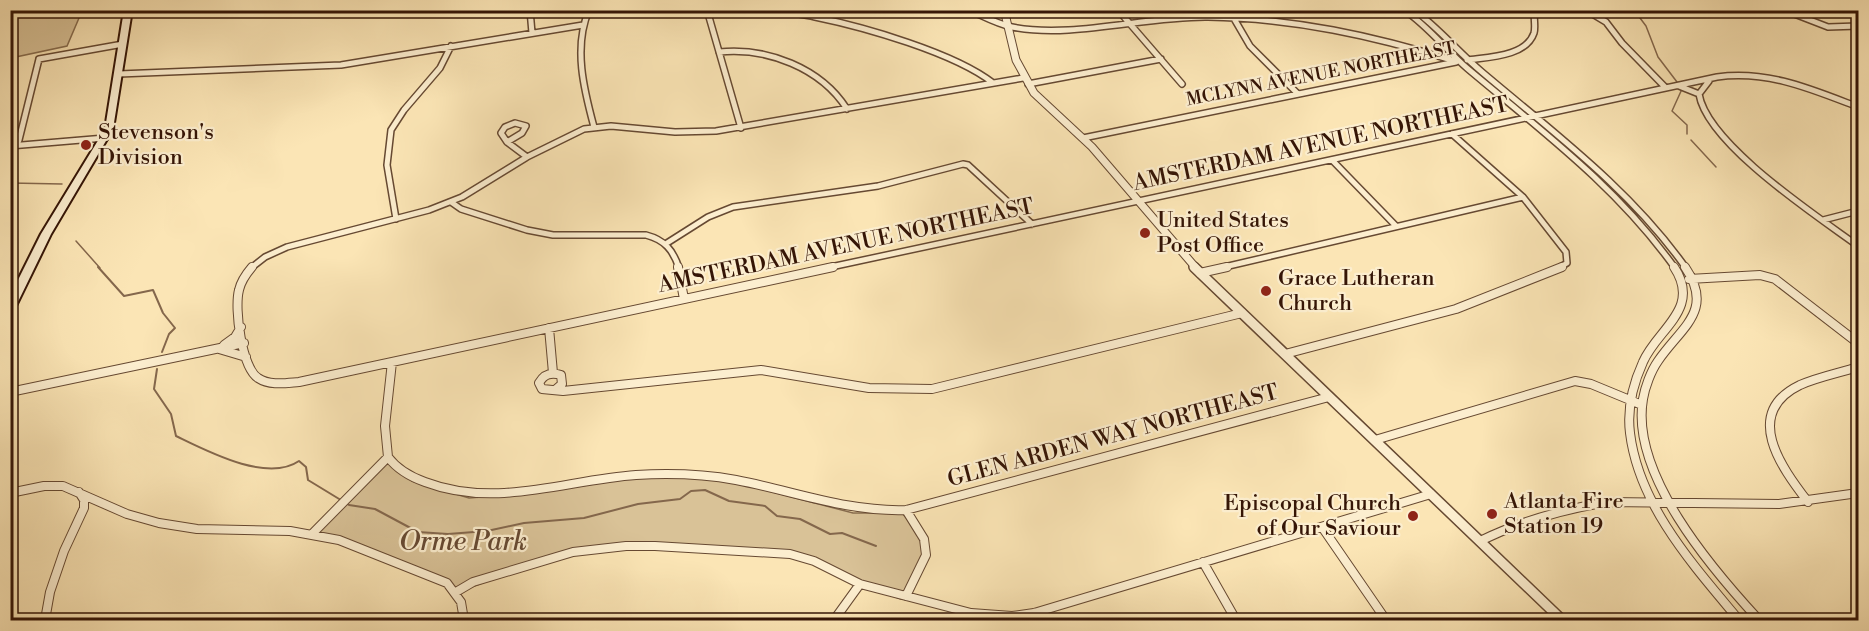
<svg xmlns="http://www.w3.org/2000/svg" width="1869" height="631" viewBox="0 0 1869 631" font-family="'Libre Bodoni',serif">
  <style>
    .green { fill: #d9c297; stroke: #876c4e; stroke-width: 1.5 }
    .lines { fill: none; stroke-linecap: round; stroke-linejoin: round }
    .stream-far1 { stroke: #84674c; stroke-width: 1.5 }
    .stream { stroke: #84674c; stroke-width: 2 }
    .minor-far1-casing { stroke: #664932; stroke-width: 8 }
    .minor-casing { stroke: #664932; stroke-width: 10 }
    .tertiary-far1-casing { stroke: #664932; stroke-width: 9 }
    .tertiary-casing { stroke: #664932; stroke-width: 12 }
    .secondary-casing { stroke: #351506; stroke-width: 4 }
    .minor-far1 { stroke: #fceecf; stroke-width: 5 }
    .minor { stroke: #fceecf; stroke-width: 8 }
    .tertiary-far1 { stroke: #fceecf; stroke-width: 7 }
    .tertiary { stroke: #fceecf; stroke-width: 9 }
    .secondary { fill: #fceecf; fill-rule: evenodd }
    .poi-dot { fill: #8f2418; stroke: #fceecf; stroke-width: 2 }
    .labels { text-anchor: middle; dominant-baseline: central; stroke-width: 4.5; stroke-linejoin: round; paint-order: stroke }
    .far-street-label { font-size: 18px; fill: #351506; stroke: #fceecf }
    .poi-label { font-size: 22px; fill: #351506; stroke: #fceecf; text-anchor: start }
    .street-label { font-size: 22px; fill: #351506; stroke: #fceecf }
    .near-park-label { font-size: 27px; font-style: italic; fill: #664932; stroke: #fceecf }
  </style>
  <rect width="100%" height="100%" fill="#fbe5b5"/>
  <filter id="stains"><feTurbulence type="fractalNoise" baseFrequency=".00333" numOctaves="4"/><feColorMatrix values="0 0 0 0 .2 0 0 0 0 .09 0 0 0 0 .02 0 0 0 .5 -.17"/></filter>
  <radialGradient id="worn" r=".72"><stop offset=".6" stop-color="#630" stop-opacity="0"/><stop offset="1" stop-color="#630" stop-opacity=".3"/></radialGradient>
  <path class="green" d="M 10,11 L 11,10 L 82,11 L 67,46 L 11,58 Z
    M 387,459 L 412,481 L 469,498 L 544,492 L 650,475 L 731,481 L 853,513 L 902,513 L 918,531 L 926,561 L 901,599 L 850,580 L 813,558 L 709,549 L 609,549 L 538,562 L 464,590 L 314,535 Z"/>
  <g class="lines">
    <path class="stream-far1" d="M 1634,10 L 1646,26 L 1658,57 L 1677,82
      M 1682,89 L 1672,111 L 1687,125 L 1687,134
      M 1691,140 L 1716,167
      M 10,183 L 62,184
      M 76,241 L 100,268"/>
    <path class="stream" d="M 98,267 L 124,296 L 153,290 L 163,313 L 175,328 L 169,334 L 162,352
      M 157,369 L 154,389 L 171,414 L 176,436 C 207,451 267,483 299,461 L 306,467 L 308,480 L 349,505 L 375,509 L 418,532 L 448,534 L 487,531 L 524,523 L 584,518 L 638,504 L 680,499 L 691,491 L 705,490 L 729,501 L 765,506 L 777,516 L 800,519 L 830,534 L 842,533 L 876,546"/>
    <g class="minor-far1-casing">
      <path id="minor-far1" d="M 530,10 L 532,33
        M 589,10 C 573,47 584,90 594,127
        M 707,10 L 741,128
        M 774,10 C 788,13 802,14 815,17 C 864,27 955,53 993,83
        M 969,10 C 983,16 997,24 1012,27 C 1072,39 1146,16 1208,17 C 1293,18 1374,36 1455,61
        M 1118,10 L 1182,84
        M 1229,10 L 1250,46 L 1298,94
        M 1404,10 C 1428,26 1446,50 1468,69 C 1543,132 1617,187 1675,268
        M 1414,10 C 1439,28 1458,52 1482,72 C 1554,133 1631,190 1686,268
        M 1586,10 L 1606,22 L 1622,43 L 1665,87
        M 1784,10 L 1828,27 L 1858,26
        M 719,52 C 767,47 821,68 847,109
        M 39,59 L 123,44
        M 1467,60 C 1487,57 1526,57 1534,33 C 1536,26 1533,18 1535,10
        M 119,74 L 341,65 L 583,25
        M 1709,81 L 1699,94 C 1707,144 1817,216 1858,246
        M 1028,84 L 1161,59
        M 1679,86 L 1699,94
        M 515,123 L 526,126 L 522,133 L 507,142 L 501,133 L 505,127 Z
        M 1452,134 L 1523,197 L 1566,252 L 1567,263 L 1559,268
        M 1083,138 L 1456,62
        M 507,142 L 527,157
        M 10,146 L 105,138
        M 15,146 L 19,140 L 39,59
        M 1332,160 L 1396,226
        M 451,202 L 461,209 L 527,230 L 553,235 L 646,235 C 665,240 673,250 679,268
        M 396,219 L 387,165 L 391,130 L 404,110 L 440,68 L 451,46
        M 1823,220 L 1858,211
        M 667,243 L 708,217 L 733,207 L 878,186 L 963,164 L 968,165 L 1032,224
        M 251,268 L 265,257 L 287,247 L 429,210 L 462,197 L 527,157 L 584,129 L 611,126 L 675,132 L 716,131 L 1023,78
        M 826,268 L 1717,77 C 1768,70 1811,89 1858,107
        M 1220,268 L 1523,197"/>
    </g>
    <g class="minor-casing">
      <path id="minor" d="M 252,267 C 246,274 241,281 239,290 C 234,309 242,368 258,378 C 270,386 286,383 299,382 L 833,267
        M 678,267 L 684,299
        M 1674,267 C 1702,309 1657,329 1643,362 C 1633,384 1627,409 1630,433 C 1639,506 1694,566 1739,620
        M 1685,267 C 1715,311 1681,327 1658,361 C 1651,371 1645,387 1643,399 C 1630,474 1712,569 1759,620
        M 1200,273 L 1227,267
        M 1689,279 L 1760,275 L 1775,279 L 1858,343
        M 549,328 L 553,373
        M 224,345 L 235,337 L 241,327
        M 219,349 L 246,357
        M 1285,354 L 1456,309 L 1562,267
        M 392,362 L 385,426 L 388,457 C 397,469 411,477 425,482 C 496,509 565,480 636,475 C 670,473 703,474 736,480 C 794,491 847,512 906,510 L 1329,397
        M 555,390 L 562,384 L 561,375 C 551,372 544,374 539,383 L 542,389 L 563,391 L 761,370 L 869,388 L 932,389 L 1242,313
        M 10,392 L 244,343
        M 1375,440 L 1575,381 L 1591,384 L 1642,405
        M 10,493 L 44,486 L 63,486 L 127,514 L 159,523 L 197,529 L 290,531 L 339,540 L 447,583 L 461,602 L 464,620
        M 1808,502 C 1781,467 1742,413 1800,385 C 1818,377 1839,373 1858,367
        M 906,510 L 924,539 L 926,555 L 906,596
        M 1322,527 L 1386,620
        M 313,533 L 388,457
        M 1480,541 C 1519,522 1565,509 1608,502 L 1779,504 L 1858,493
        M 1203,562 L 1236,620
        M 456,592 L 473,582 L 573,552 L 626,546 L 655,546 L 790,554 L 814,561 L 860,584 L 971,613 L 1012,616 L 1034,613 L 1431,494
        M 1034,613 L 1041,620
        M 45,620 L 50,592 L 64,551 L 84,508 L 84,500 L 79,492
        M 834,620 L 860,584"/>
    </g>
    <g class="tertiary-far1-casing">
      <path id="tertiary-far1" d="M 1007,10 L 1006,18 L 1016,60 L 1034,93 L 1092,147 L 1196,268"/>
    </g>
    <g class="tertiary-casing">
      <path id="tertiary" d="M 1194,267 L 1562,620"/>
    </g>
    <g class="secondary-casing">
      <path id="secondary" d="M 124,10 L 132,10 L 113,129 L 51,234 L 15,308 L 10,312 L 10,296 L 41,234 L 105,129 Z"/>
    </g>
    <use href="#minor-far1" class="minor-far1"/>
    <use href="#minor" class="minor"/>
    <use href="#tertiary-far1" class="tertiary-far1"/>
    <use href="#tertiary" class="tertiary"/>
    <use href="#secondary" class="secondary"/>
  </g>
  <g class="poi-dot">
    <circle cx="86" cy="145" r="6"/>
    <circle cx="1145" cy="233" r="6"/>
    <circle cx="1266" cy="291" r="6"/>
    <circle cx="1492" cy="514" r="6"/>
    <circle cx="1413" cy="516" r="6"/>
  </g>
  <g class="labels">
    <g class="far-street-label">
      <text transform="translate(1321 74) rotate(-11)">MCLYNN AVENUE NORTHEAST</text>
    </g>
    <g class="poi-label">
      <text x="98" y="132">Stevenson's<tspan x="98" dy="25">Division</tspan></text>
      <text x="1157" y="220">United States<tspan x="1157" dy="25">Post Office</tspan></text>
      <text x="1278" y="278">Grace Lutheran<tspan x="1278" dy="25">Church</tspan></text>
      <text x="1504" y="501">Atlanta Fire<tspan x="1504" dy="25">Station 19</tspan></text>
      <text x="1401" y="503" text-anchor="end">Episcopal Church<tspan x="1401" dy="25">of Our Saviour</tspan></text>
    </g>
    <g class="street-label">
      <text transform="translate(1321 144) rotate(-12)">AMSTERDAM AVENUE NORTHEAST</text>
      <text transform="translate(846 246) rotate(-12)">AMSTERDAM AVENUE NORTHEAST</text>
      <text transform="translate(1113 436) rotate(-15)">GLEN ARDEN WAY NORTHEAST</text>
    </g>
    <g class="near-park-label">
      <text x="463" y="542">Orme Park</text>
    </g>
  </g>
  <rect width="1869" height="631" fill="none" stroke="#fbe5b5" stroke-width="36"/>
  <rect x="12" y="12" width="1845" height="607" fill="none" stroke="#351506" stroke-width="3"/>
  <rect x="18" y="18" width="1833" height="595" fill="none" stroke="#351506" stroke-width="1.5"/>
  <rect width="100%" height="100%" filter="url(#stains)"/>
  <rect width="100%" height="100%" fill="url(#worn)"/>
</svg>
